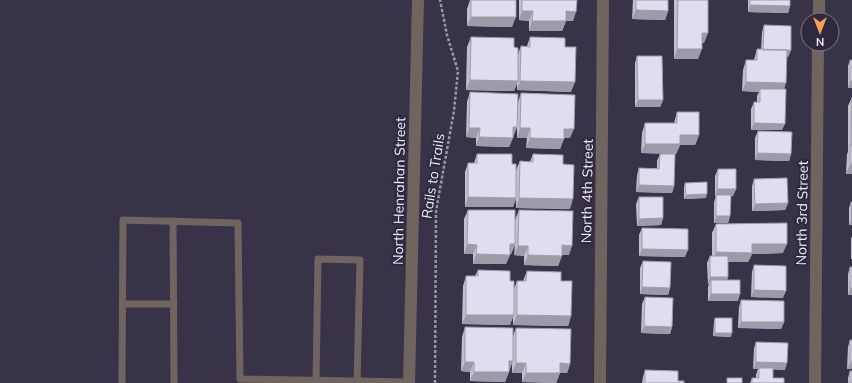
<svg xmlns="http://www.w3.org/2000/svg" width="852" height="383" viewBox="0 0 852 383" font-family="Mulish,sans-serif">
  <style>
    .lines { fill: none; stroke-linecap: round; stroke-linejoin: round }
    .path { stroke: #9b97a9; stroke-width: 2.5; stroke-dasharray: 3 2; stroke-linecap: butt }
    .lane { stroke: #70655e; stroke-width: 7 }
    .street { stroke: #70655e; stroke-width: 12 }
    .wall { fill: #c2bece }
    .shaded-wall { fill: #9e9ba8 }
    .building { fill: #e1ddf0; stroke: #9e9ba8 }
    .labels { text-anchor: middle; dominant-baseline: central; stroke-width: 4; stroke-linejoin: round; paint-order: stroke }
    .street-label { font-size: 14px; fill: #f1eefc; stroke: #2e293e }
  </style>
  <rect width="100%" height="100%" fill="#383349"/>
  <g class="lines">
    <path class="path" d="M 435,383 L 436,211 L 454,111 L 458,71 L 447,35 L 440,0"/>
    <path class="lane" d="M 173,221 L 174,383
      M 123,304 L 174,304
      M 316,381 L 318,259 L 360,260 L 357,383
      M 122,383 L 123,220 L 238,223 L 240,379 L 409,382"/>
    <path class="street" d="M 819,20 L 819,0
      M 409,383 L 418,0
      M 600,383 L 603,0
      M 815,383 L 818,44"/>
  </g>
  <path class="wall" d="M 470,0 L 516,0 L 512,27 L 467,26 L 467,9 Z
    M 519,0 L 577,0 L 573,21 L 566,21 L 562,31 L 529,31 L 529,21 L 519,20 Z
    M 633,0 L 668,0 L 668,11 L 665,20 L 632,19 Z
    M 674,0 L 708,0 L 704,43 L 702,43 L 698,59 L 674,59 Z
    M 748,0 L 790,0 L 790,6 L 788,13 L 748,12 Z
    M 764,25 L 791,50 L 788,57 L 787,57 L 784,89 L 782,130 L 751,130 L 751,109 L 754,102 L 757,102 L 757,96 L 759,92 L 742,91 L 743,70 L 746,60 L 754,60 L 757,49 L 761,50 L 762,32 Z
    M 471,37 L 514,47 L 518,54 L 521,46 L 527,46 L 530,37 L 565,47 L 571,92 L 517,90 L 517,83 L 514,91 L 466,90 L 467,47 Z
    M 637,56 L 663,100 L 660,107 L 635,107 L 635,63 Z
    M 850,60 L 852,60 L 852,88 L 848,88 L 848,66 Z
    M 470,92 L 518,102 L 521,93 L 570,138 L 564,138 L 560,149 L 526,148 L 527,138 L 517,138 L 517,127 L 509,147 L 476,146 L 476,138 L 466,137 L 467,102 Z
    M 852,97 L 852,174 L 846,174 L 847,154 L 848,152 L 848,106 Z
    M 677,112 L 699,135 L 695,145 L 680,145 L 676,154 L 641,153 L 642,133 L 645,123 L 674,123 Z
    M 758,131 L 791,154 L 789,161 L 755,160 L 755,138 Z
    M 477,154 L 512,164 L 516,170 L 520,161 L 530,162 L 533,154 L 563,164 L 570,209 L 516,208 L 516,199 L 513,207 L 465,207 L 465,172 L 468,163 L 474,163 Z
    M 660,154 L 674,186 L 672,193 L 636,192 L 637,175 L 639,168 L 657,168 L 657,161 Z
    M 718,169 L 736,189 L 733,196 L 731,196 L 730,216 L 728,223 L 714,223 L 714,202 L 716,196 L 715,196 L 715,176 Z
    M 754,179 L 788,203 L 785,210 L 752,211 L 752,186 Z
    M 685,183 L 706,198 L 684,199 L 684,187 Z
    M 639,197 L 663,218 L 661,225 L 637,226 L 636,204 Z
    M 851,202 L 852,225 L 849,225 L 849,208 Z
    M 468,210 L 515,220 L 519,210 L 569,255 L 562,255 L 558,266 L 524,265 L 524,256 L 514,255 L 515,245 L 511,254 L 510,254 L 506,264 L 473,264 L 473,254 L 464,254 L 464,219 Z
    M 716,224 L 783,253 L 752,254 L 748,262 L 728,262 L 728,277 L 727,280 L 738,301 L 708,301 L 708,287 L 709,284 L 708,284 L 707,263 L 710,256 L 712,256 L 712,233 Z
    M 642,228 L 685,257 L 639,256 L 639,235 Z
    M 852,237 L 852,259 L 851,259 L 851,238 Z
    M 643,261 L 670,288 L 668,295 L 640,294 L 640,268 Z
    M 754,265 L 783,298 L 751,297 L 752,272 Z
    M 850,267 L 852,267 L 852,295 L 848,295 L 848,274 Z
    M 478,270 L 514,289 L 517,281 L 523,281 L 527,271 L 561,281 L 571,316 L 568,326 L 513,325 L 513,316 L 510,325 L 462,324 L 463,286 L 466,276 L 475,276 Z
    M 645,297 L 672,327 L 670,334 L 641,333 L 642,304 Z
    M 741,300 L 784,322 L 781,329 L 738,328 L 739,307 Z
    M 715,318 L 731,337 L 713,336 L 714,321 Z
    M 465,327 L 513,336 L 516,328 L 570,364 L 567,373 L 560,373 L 556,383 L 522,382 L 522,373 L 512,373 L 512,363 L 509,371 L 505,382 L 470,381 L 470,372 L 461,371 L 462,337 Z
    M 850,340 L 852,369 L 847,369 L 848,347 Z
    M 756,342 L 785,370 L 773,369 L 773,378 L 784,383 L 750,383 L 752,378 L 756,378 L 756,375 L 758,369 L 753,369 L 754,348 Z
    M 645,370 L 684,383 L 642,383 L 643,377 Z
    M 850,371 L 852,383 L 848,383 L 848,378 Z"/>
  <path class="shaded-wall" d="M 750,5 L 790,6 L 788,13 L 748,12 Z
    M 636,10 L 668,11 L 665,20 L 632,19 Z
    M 522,11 L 533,11 L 529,21 L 519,20 Z
    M 566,11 L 576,12 L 573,21 L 562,21 Z
    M 471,17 L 516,17 L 512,27 L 467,26 Z
    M 532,21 L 566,21 L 562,31 L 529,31 Z
    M 702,33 L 708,33 L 704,43 L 698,43 Z
    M 677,49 L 702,49 L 698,59 L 674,59 Z
    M 763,50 L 791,50 L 788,57 L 761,57 Z
    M 470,80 L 518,81 L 514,91 L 466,90 Z
    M 520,81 L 575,82 L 571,92 L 517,90 Z
    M 850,81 L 852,81 L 852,88 L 848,88 Z
    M 746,82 L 786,83 L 783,93 L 760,89 L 759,92 L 742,91 Z
    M 638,100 L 663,100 L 660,107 L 635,107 Z
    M 754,123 L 785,124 L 782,130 L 751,130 Z
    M 513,127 L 517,127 L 513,137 L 509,137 Z
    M 469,128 L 480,128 L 476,138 L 466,137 Z
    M 520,128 L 530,128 L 527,138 L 517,138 Z
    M 564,129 L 574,129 L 570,138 L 561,138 Z
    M 680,135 L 699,135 L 695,145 L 680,145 L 676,154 L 641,153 L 645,144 Z
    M 479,137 L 513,138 L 509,147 L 476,146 Z
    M 530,138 L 564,139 L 560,149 L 526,148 Z
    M 851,142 L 852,142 L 852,152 L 850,145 L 847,152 Z
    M 757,153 L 791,154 L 789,161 L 755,160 Z
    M 850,164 L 852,164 L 852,174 L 846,174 Z
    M 639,185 L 674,186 L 672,193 L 636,192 Z
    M 717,189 L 736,189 L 733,196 L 715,196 Z
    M 707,194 L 706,198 L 684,199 L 686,195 Z
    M 468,197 L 516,198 L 513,207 L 465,207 Z
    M 519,198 L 573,199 L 570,209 L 516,208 Z
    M 788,203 L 785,210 L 752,211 L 755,204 Z
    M 716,216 L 730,216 L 728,223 L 714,223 Z
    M 663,218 L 661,225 L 637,226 L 639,219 Z
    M 852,218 L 852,225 L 849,225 Z
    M 467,244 L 477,245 L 473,254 L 464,254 Z
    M 510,244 L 515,244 L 511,254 L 507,254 Z
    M 752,244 L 787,244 L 783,253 L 752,254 L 748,262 L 712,262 L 716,252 Z
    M 562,245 L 572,246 L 569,255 L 558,255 Z
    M 518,246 L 528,246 L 524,256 L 514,255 Z
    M 642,249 L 688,250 L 685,257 L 639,256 Z
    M 476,254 L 510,255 L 506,264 L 473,264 Z
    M 528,255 L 562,256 L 558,266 L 524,265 Z
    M 710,277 L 728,277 L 726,284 L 711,280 L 709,284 L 708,284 Z
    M 642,287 L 670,288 L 668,295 L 640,294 Z
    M 850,288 L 852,288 L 852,295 L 848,295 Z
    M 754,290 L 786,291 L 783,298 L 751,297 Z
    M 711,294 L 740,294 L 738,301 L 708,301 Z
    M 466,315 L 514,315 L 510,325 L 462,324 Z
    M 517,315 L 571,316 L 568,326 L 513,325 Z
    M 741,322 L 784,322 L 781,329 L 738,328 Z
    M 644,326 L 672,327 L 670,334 L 641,333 Z
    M 715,333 L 732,333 L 731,337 L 713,336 Z
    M 509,361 L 513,361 L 509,371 L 505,371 Z
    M 465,362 L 474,362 L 470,372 L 461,371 Z
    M 756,362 L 787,363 L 785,370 L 753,369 Z
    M 850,362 L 852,362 L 852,369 L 847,369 Z
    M 516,363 L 526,363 L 522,373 L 512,373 Z
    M 560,363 L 570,364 L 567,373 L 556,373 Z
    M 474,372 L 509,372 L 505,382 L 470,381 Z
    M 526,373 L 560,373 L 556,383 L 522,382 Z"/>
  <path class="building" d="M 471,0 L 516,0 L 516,17 L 471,17 Z
    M 522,0 L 577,0 L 576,12 L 566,11 L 566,21 L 532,21 L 533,11 L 522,11 Z
    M 636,0 L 668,0 L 668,11 L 636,10 Z
    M 678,0 L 708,0 L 708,33 L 702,33 L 702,49 L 677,49 Z
    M 750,0 L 790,0 L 790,6 L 750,5 Z
    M 764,25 L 791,26 L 791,50 L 763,50 Z
    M 471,37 L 514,38 L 514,47 L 518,48 L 518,81 L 470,80 Z
    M 530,37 L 565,38 L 565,47 L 576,47 L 575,82 L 520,81 L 521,46 L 530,47 Z
    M 757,49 L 787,50 L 786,83 L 746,82 L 746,60 L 757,60 Z
    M 637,56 L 662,56 L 663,100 L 638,100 Z
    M 850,60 L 852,60 L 852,81 L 850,81 Z
    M 760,89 L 786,89 L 785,124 L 754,123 L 754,102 L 760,102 Z
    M 470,92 L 518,94 L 517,127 L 513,127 L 513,138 L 479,137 L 480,128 L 469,128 Z
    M 521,93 L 575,95 L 574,129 L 564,129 L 564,139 L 530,138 L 530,128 L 520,128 Z
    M 852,97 L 852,142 L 851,142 Z
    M 677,112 L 699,112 L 699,135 L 680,135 L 680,144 L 645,144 L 645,123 L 677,123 Z
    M 758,131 L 792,132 L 791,154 L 757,153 Z
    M 850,145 L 852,145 L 852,164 L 850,164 Z
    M 477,154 L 512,154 L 512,164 L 516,164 L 516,198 L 468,197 L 468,163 L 477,163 Z
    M 533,154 L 563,155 L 563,164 L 574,165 L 573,199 L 519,198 L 520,161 L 533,162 Z
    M 660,154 L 675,154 L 674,186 L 639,185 L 639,168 L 659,169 Z
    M 718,169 L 736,169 L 736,189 L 717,189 Z
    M 787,178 L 788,203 L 755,204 L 754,179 Z
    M 707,182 L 707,194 L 686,195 L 685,183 Z
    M 716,195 L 731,195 L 730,216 L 716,216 Z
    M 639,197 L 663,197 L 663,218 L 639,219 Z
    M 851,202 L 852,202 L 852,218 Z
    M 468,210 L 515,210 L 515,244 L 510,244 L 510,255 L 476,254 L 477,245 L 467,244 Z
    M 519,210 L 573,211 L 572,246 L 562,245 L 562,256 L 528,255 L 528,246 L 518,246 Z
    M 787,223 L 787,244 L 752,244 L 752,253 L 716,252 L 716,224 Z
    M 642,228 L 688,229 L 688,250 L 642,249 Z
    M 710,256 L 728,256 L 728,277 L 710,277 Z
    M 643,261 L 671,262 L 670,288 L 642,287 Z
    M 754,265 L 786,266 L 786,291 L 754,290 Z
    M 850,267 L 852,267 L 852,288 L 850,288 Z
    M 478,270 L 510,271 L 510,281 L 514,281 L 514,315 L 466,315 L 466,276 L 478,276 Z
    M 527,271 L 561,272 L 561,281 L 572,281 L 571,316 L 517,315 L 517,281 L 526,281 Z
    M 711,280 L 740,280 L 740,294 L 711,294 Z
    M 645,297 L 673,298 L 672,327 L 644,326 Z
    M 741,300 L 784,301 L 784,322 L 741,322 Z
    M 715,318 L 732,318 L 732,333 L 715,333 Z
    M 465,327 L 513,328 L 513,361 L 509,361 L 509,372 L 474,372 L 474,362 L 465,362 Z
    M 516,328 L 571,329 L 570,364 L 560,363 L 560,373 L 526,373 L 526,363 L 516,363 Z
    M 850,340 L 852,340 L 852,362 L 850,362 Z
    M 756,342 L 788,343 L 787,363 L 756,362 Z
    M 759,368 L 773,368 L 773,378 L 784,378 L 784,383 L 752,383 L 752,378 L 759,378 Z
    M 645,370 L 678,371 L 678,381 L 684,381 L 684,383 L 645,383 Z
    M 850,371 L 852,371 L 852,383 L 850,383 Z
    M 727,378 L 742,378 L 742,383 L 727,383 Z"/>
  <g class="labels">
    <g class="street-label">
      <text transform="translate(433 176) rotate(-81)">Rails to Trails</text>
      <text transform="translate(399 191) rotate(-89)">North Henrahan Street</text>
      <text transform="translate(587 191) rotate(-89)">North 4th Street</text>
      <text transform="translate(802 213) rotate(-89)">North 3rd Street</text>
    </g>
  </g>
  <g transform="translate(820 32) rotate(180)"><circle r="19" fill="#2e293e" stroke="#7c788a"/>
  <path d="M0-3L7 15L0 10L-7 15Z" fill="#fa9f4f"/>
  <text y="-6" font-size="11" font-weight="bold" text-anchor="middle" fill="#f1eefc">N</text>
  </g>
</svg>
